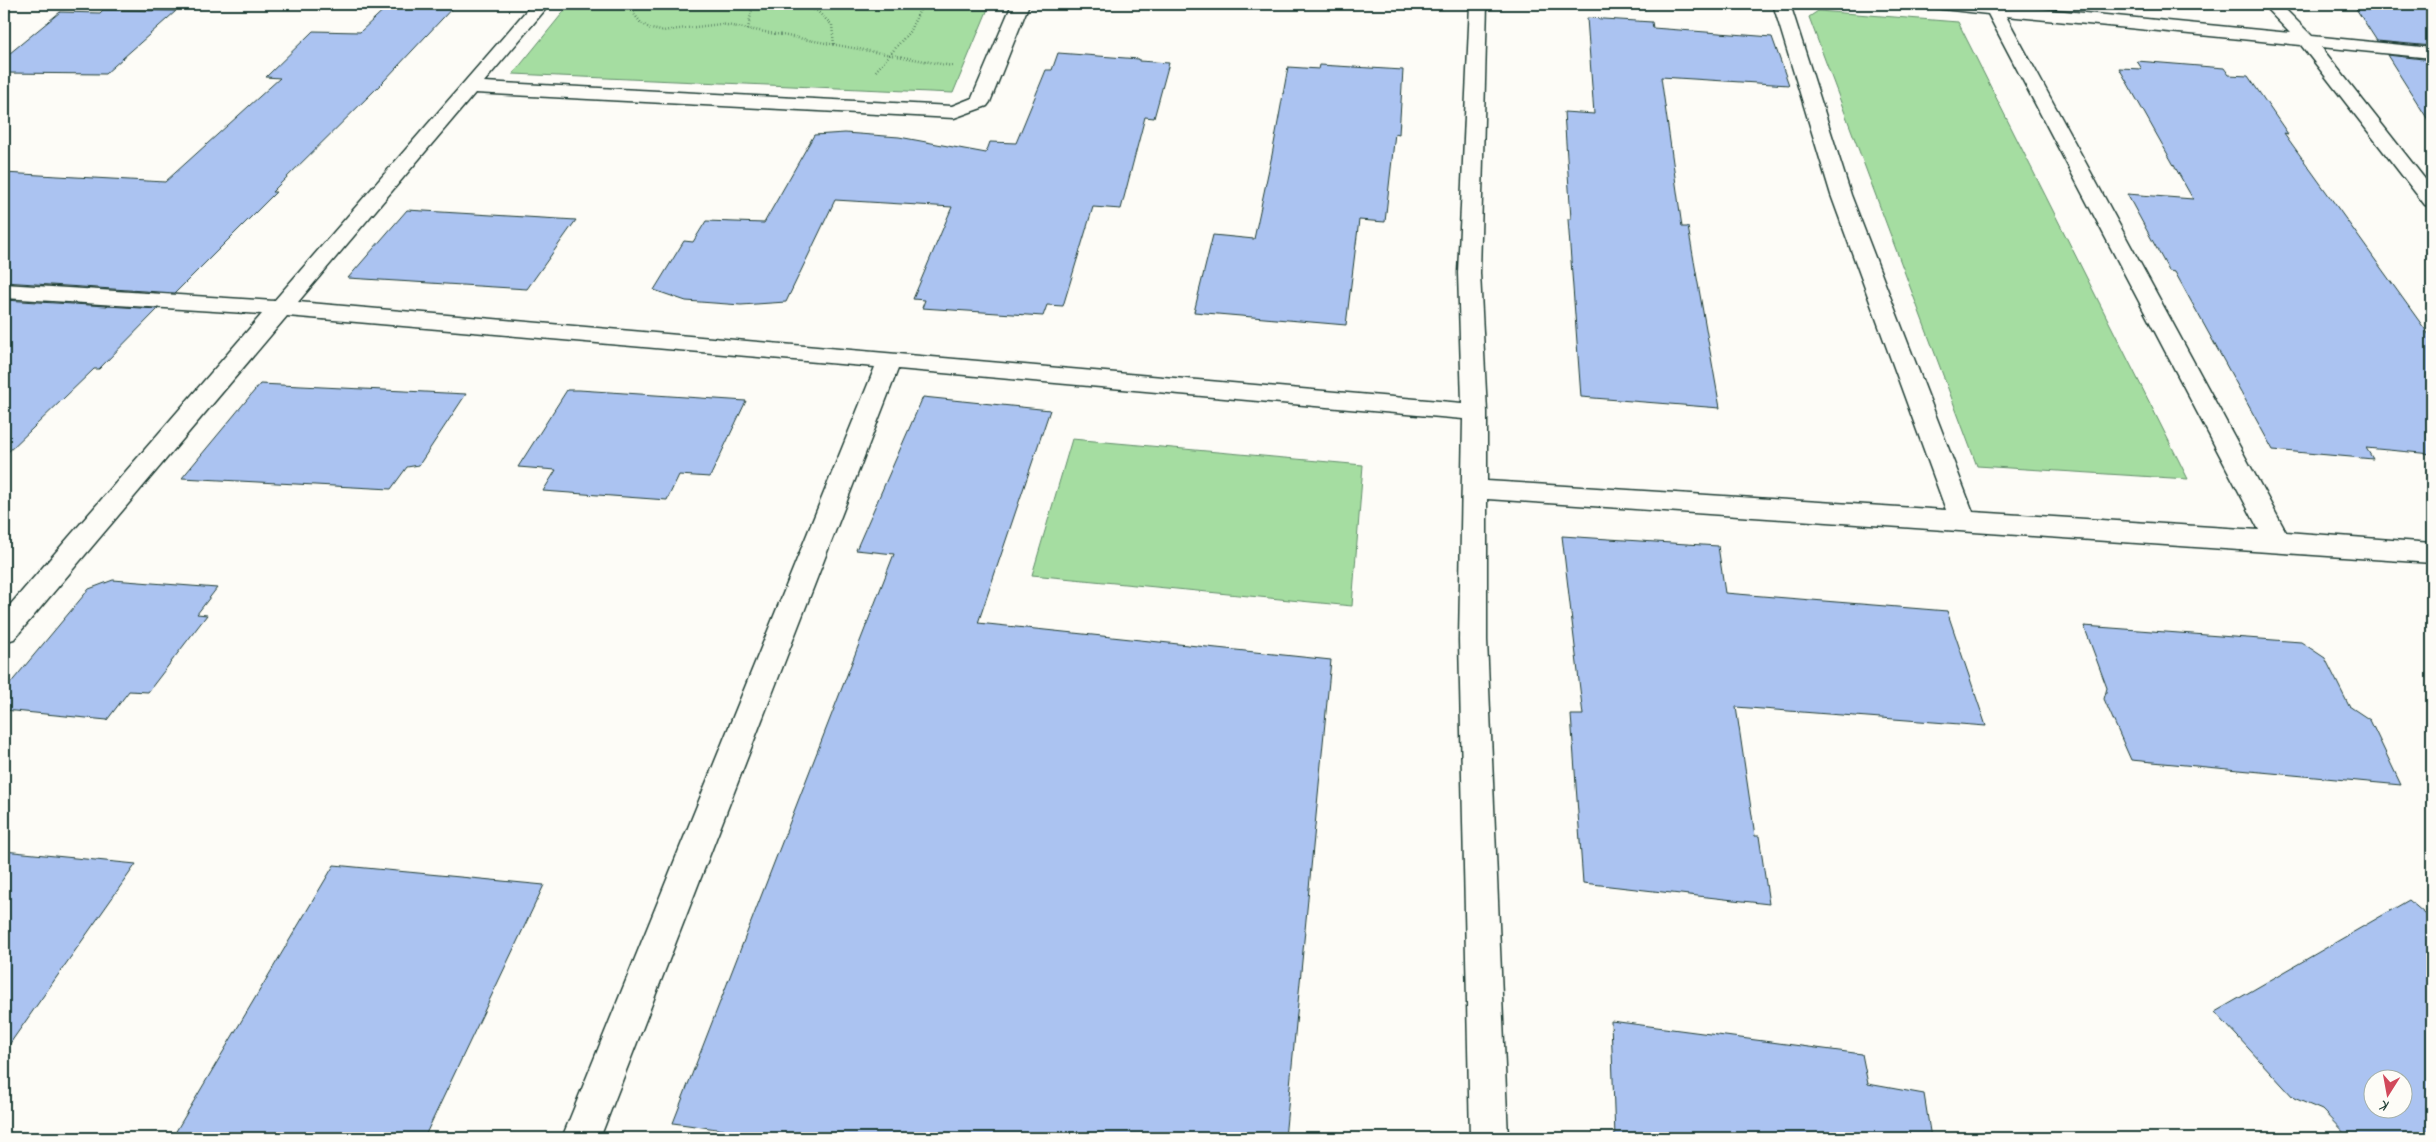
<svg xmlns="http://www.w3.org/2000/svg" width="2436" height="1142" viewBox="0 0 2436 1142" font-family="Caveat,sans-serif">
  <style>
    .green { fill: #a5dda1; stroke: #628d6a }
    .building { fill: #abc3f1; stroke: #1f3d34; fill-rule: evenodd }
    .lines { fill: none; stroke-linecap: round; stroke-linejoin: round }
    .minor-casing { stroke: #1f3d34; stroke-width: 3 }
    .path { stroke: #1f3d34; stroke-width: 2.5; stroke-dasharray: 0.5 2.5; stroke-linecap: butt }
    .minor { fill: #fdfcf7; fill-rule: evenodd }
  </style>
  <rect width="100%" height="100%" fill="#fdfcf7"/>
  <filter id="ink" filterUnits="userSpaceOnUse"><feTurbulence type="fractalNoise" baseFrequency=".02" numOctaves="2"/><feDisplacementMap in="SourceGraphic" scale="10" xChannelSelector="R" yChannelSelector="G"/><feConvolveMatrix kernelMatrix="1 2 1 2 8 2 1 2 1" color-interpolation-filters="sRGB"/></filter>
  <g filter="url(#ink)">
    <path class="green" d="M 570,4 L 990,4 L 953,93 L 513,74 Z
      M 1818,11 L 1958,22 L 2188,479 L 1977,466 L 1809,17 Z
      M 1072,439 L 1363,465 L 1352,606 L 1032,575 Z"/>
    <path class="building" d="M 390,4 L 456,4 L 383,82 L 272,192 L 276,192 L 175,293 L 4,282 L 4,173 L 165,182 L 280,78 L 266,77 L 313,31 L 360,32 Z
      M 2353,4 L 2432,4 L 2432,46 L 2377,41 Z
      M 103,10 L 176,11 L 105,74 L 4,73 L 4,58 L 60,12 L 100,13 Z
      M 1587,18 L 1652,22 L 1653,28 L 1772,37 L 1789,85 L 1661,77 L 1682,227 L 1688,227 L 1720,408 L 1581,397 L 1568,219 L 1571,219 L 1564,112 L 1594,114 Z
      M 1058,53 L 1139,59 L 1139,61 L 1169,63 L 1154,118 L 1145,117 L 1121,209 L 1093,207 L 1063,306 L 1047,305 L 1043,316 L 922,308 L 925,300 L 913,299 L 952,207 L 835,200 L 786,302 L 741,305 L 686,301 L 654,290 L 684,241 L 693,242 L 706,221 L 764,223 L 814,135 L 845,133 L 899,137 L 986,153 L 990,142 L 1016,143 L 1046,70 L 1052,70 Z
      M 2387,55 L 2432,60 L 2432,126 Z
      M 2137,61 L 2224,68 L 2229,75 L 2248,76 L 2288,134 L 2284,133 L 2432,339 L 2432,454 L 2366,448 L 2373,459 L 2273,450 L 2175,272 L 2169,271 L 2127,194 L 2193,199 L 2119,68 L 2142,69 Z
      M 1320,65 L 1403,70 L 1399,134 L 1395,133 L 1385,222 L 1359,220 L 1346,325 L 1194,312 L 1213,235 L 1254,239 L 1272,155 L 1288,67 L 1319,69 Z
      M 407,210 L 576,220 L 527,289 L 348,278 Z
      M 4,300 L 158,309 L 99,369 L 94,369 L 4,456 Z
      M 260,384 L 466,394 L 419,465 L 407,467 L 391,489 L 182,478 Z
      M 567,390 L 579,390 L 746,401 L 710,477 L 679,475 L 667,500 L 543,491 L 556,470 L 518,467 Z
      M 923,397 L 1050,410 L 978,623 L 1331,660 L 1285,1138 L 783,1138 L 673,1123 L 894,554 L 856,550 Z
      M 1562,536 L 1718,546 L 1725,593 L 1947,611 L 1986,726 L 1736,707 L 1755,836 L 1759,836 L 1769,904 L 1583,883 L 1571,715 L 1583,715 Z
      M 113,580 L 217,588 L 197,614 L 207,615 L 148,692 L 129,691 L 107,720 L 4,710 L 4,691 L 89,589 Z
      M 2084,626 L 2301,642 L 2325,658 L 2349,706 L 2370,720 L 2401,785 L 2131,760 L 2104,699 L 2107,688 Z
      M 4,851 L 136,864 L 4,1052 Z
      M 334,865 L 544,885 L 424,1138 L 172,1138 Z
      M 2409,900 L 2432,920 L 2432,1138 L 2349,1138 L 2322,1110 L 2294,1098 L 2215,1012 ZM 2374,1080 L 2404,1080 L 2404,1110 L 2374,1110 Z
      M 1611,1021 L 1862,1054 L 1868,1084 L 1924,1094 L 1931,1138 L 1615,1138 Z"/>
    <g class="lines">
      <g class="minor-casing">
        <path id="minor" d="M 532,4 L 550,4 L 484,82 L 952,106 L 972,98 L 1012,4 L 1029,4 L 990,102 L 987,106 L 954,118 L 475,93 L 298,302 L 1462,403 L 1458,273 L 1470,4 L 1487,4 L 1480,273 L 1487,412 L 1487,481 L 1946,510 L 1831,195 L 1773,4 L 1790,4 L 1851,195 L 1973,512 L 2259,530 L 1988,14 L 1942,9 L 1936,8 L 1933,4 L 1994,4 L 2290,33 L 2262,4 L 2280,4 L 2312,36 L 2432,48 L 2432,58 L 2321,47 L 2432,188 L 2432,207 L 2425,205 L 2301,45 L 2006,16 L 2286,532 L 2432,543 L 2432,563 L 1487,499 L 1487,640 L 1508,1138 L 1470,1138 L 1459,640 L 1463,419 L 898,369 L 600,1138 L 562,1138 L 875,367 L 287,316 L 14,639 L 4,642 L 4,612 L 262,314 L 4,298 L 4,284 L 274,301 Z"/>
      </g>
      <path class="path" d="M 639,4 L 634,14 L 641,23 L 651,29 L 662,31 L 721,24 L 952,66
        M 800,4 L 817,11 L 832,25 L 834,45
        M 748,29 L 753,4
        M 876,71 L 909,32 L 923,4"/>
      <use href="#minor" class="minor"/>
    </g>
  </g>
  <rect width="2436" height="1142" fill="none" stroke="#fdfcf7" stroke-width="20"/>
  <rect x="10" y="10" width="2416" height="1122" fill="none" stroke="#1f3d34" stroke-width="2" filter="url(#ink)"/>
  <g transform="translate(2388 1094) rotate(191)"><circle r="24" fill="#fdfcf7" stroke="#a4b0a9"/>
  <path d="M0-4L9 19L0 12L-9 19Z" fill="#d1495b"/>
  <text y="-8" font-size="14" font-weight="bold" text-anchor="middle" fill="#1f3d34">K</text>
  </g>
</svg>
